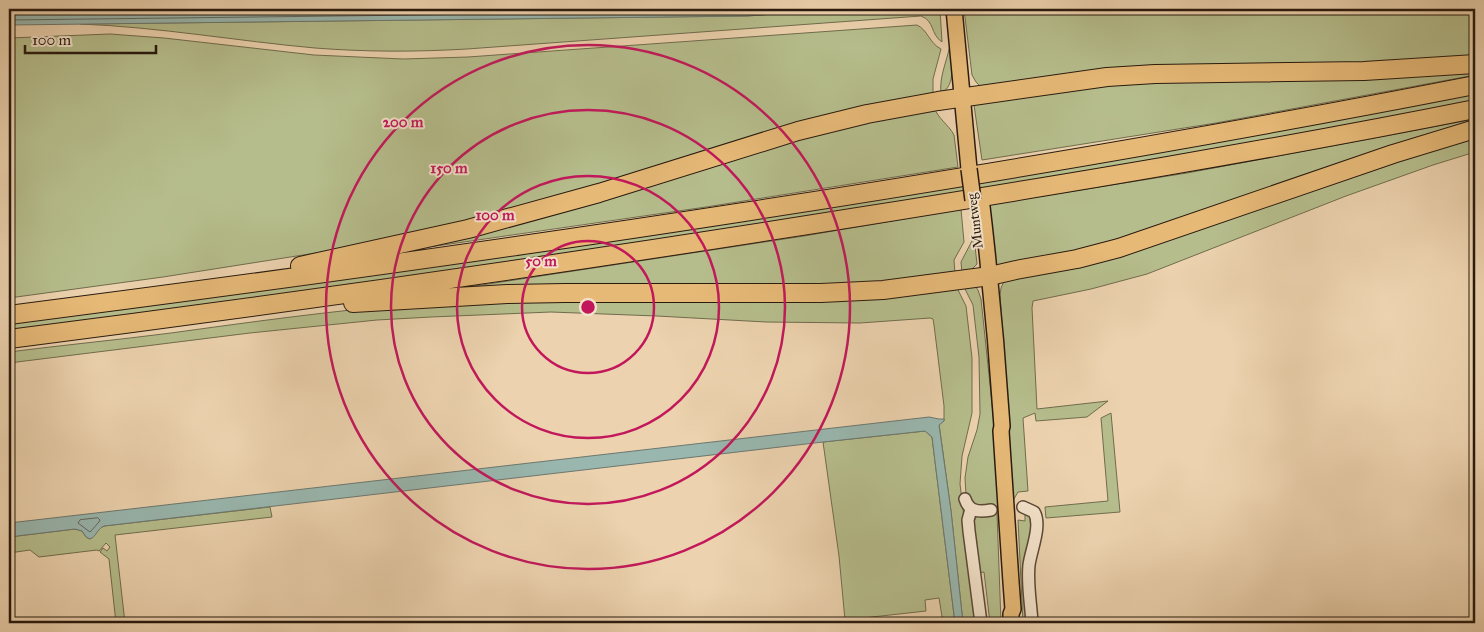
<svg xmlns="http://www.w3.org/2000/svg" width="1484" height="632" viewBox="0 0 1484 632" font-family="'IM FELL Great Primer',serif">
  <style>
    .green { fill: #b6bd8c; stroke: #706c4d }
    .water { fill: #99b7af; stroke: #6c786f }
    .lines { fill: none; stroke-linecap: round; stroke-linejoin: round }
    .shore { stroke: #61685e; stroke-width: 1 }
    .minor-casing { stroke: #5a4836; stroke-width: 14 }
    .major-casing { stroke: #291a0e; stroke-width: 18 }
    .highway-casing { stroke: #291a0e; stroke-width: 20 }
    .minor { stroke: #f3e2ca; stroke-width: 11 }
    .major { stroke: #e6b977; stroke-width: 15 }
    .highway { stroke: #e6b977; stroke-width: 18 }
    .major-bridge-casing { stroke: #291a0e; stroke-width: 18; stroke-linecap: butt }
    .major-bridge { stroke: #e6b977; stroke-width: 15 }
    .ring { fill: none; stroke: #c2185b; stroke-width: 2.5 }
    .labels { text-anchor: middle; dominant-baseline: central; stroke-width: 4; stroke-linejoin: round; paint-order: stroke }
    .street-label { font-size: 14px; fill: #291a0e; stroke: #f3e2ca }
    .centre { fill: #c2185b; stroke: #f3e2ca; stroke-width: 2.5 }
    .ring-label { font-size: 15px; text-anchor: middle; font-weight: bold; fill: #c2185b; stroke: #f3e2ca; stroke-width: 4; stroke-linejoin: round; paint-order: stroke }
  </style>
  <rect width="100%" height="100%" fill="#ecd2ae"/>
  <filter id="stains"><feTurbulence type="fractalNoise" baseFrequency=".004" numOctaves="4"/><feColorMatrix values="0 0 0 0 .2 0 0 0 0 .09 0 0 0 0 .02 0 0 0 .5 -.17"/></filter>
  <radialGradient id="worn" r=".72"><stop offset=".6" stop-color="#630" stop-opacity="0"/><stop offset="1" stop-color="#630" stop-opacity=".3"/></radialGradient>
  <path class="green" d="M 842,9 L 940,9 L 942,42 C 930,34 935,21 921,16 L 467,49 C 416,52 366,52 315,48 C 237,41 159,27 80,24 L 747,16 Z
    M 964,9 L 1475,9 L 1475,57 L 981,87 L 976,82 L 972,75 Z
    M 917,25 C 928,30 929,43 941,49 L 933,79 L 933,95 L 862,107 L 810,119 L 771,130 L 601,185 L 491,215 L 322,252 L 163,277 L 9,298 L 9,38 L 110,34 L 164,38 L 314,55 L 403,59 L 468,57 Z
    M 950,45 C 951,59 957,86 941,93 C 939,77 947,61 950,45 Z
    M 1475,66 L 1475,75 L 1216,123 L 982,160 L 974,105 L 1066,84 Z
    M 1475,90 L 1475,102 L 1222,151 L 604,250 L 9,333 L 9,321 Z
    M 934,107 C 938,119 949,125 954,135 L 958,167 L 706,207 L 353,258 L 774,138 Z
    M 1475,119 L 1475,122 L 1110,247 L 995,269 L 986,205 L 1187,173 Z
    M 1475,134 L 1475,152 L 1433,165 L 1346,196 L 1147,274 L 1091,289 L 1033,301 L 1032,308 L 1037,409 L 1108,401 L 1087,417 L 1036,421 L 1035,413 L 1023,418 L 1028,491 L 1018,492 L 1011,504 L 1006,382 L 1000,295 L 1001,288 L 1004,281 L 1142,249 Z
    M 961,209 L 964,242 L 954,260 L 955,274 L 898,283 L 409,296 L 804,236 Z
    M 974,237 L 977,264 L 971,270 L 962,273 L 961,262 Z
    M 963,285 L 974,285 L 978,290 L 981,299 L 994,423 L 1000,506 L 978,509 L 966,495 L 965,478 L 968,457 L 977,430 L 980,414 L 979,357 L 973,305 Z
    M 957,288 L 966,306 L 972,358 L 972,413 L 962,456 L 960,484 L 977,623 L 963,623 L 951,511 L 939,424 L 944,421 L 944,406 L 934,325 L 933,319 L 930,318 L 860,323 L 766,322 L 657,316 L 551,312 L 431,317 L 377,320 L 250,333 L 9,363 L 9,352 C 63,345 117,340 171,333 C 251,322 331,311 412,304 Z
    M 1111,413 L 1120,512 L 1046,518 L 1045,507 L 1108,501 L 1101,418 Z
    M 925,431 L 932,437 L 955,623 L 943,623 L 939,598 L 925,600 L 926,611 L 845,620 L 839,556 L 823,442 Z
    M 270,507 L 272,517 L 115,535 L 125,623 L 116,623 L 109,559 L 100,552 L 103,548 L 107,551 L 110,547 L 106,543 L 99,551 L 97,550 L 39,557 L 30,550 L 9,553 L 9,537 L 75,529 L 82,531 L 86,537 L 90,539 L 100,528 L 104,526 Z
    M 1025,511 L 1033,515 L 1029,623 L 1023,623 L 1018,520 L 1025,521 Z
    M 997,513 L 1001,623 L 990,623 L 984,572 L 978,573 C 976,559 968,527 977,516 Z"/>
  <path class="water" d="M 9,9 L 842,9 L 747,16 L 9,25 Z
    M 929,417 L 939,419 L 944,419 L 944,421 L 939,425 L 951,511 L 963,623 L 955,623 L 932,437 L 925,431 L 823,442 L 104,526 C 97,529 96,537 90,539 L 86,537 L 82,531 L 75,529 L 9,537 L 9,523 Z"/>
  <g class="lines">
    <path class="shore" d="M 9,14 L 493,9
      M 9,20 L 746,11 L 779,9
      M 98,518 L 100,520 L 99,522 L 90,532 L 78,523 L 80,520 Z"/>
    <g class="minor-casing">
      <path id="minor" d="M 965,499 C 969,512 979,512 991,510
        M 1023,507 L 1034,512 C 1042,525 1031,550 1029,565 C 1027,584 1031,604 1032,623
        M 971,509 L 968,520 L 969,531 L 981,623"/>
    </g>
    <g class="major-casing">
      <path id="major" d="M 954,9 L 969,169
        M 981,198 C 990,274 997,350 1002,426 L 1001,431 L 1011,582 L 1013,609 L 1011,614 L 1011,623"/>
    </g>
    <g class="highway-casing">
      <path id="highway" d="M 300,266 L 468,229 L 599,193 L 798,131 L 867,114 L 938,101 L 1107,77 L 1155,74 L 1364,71 L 1475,64
        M 353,303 L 507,294 L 565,293 L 821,293 L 883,290 L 990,276 L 1016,270 L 1077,259 L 1119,248 L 1393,154 L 1475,129
        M 9,315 C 500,252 989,180 1475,85
        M 9,339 C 293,303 576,262 858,217 C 1064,184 1270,150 1475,109"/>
    </g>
    <use href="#minor" class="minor"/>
    <use href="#major" class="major"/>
    <use href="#highway" class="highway"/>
    <g class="major-bridge-casing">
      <path id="major-bridge" d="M 969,169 L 973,200"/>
    </g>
    <use href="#major-bridge" class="major-bridge"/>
  </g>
  <g class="ring">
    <circle cx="588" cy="307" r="66"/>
    <circle cx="588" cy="307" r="131"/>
    <circle cx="588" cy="307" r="197"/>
    <circle cx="588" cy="307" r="262"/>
  </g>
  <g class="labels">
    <g class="street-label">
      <text transform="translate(975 221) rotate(-97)">Muntweg</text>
    </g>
  </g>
  <circle cx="588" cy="307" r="8" class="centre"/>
  <g class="ring-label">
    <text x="403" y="127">200 m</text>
    <text x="449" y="173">150 m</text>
    <text x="495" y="220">100 m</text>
    <text x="541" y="266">50 m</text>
  </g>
  <rect width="1484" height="632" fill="none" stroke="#ecd2ae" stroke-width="30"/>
  <rect x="10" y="10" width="1464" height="612" fill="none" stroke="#291a0e" stroke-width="2.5"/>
  <rect x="15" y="15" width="1454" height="602" fill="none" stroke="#291a0e"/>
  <path d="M25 45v8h131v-8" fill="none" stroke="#291a0e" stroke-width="2.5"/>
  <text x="32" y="45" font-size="15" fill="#291a0e" stroke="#f3e2ca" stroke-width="4" paint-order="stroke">100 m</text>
  <rect width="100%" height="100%" filter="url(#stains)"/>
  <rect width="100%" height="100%" fill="url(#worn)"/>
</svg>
